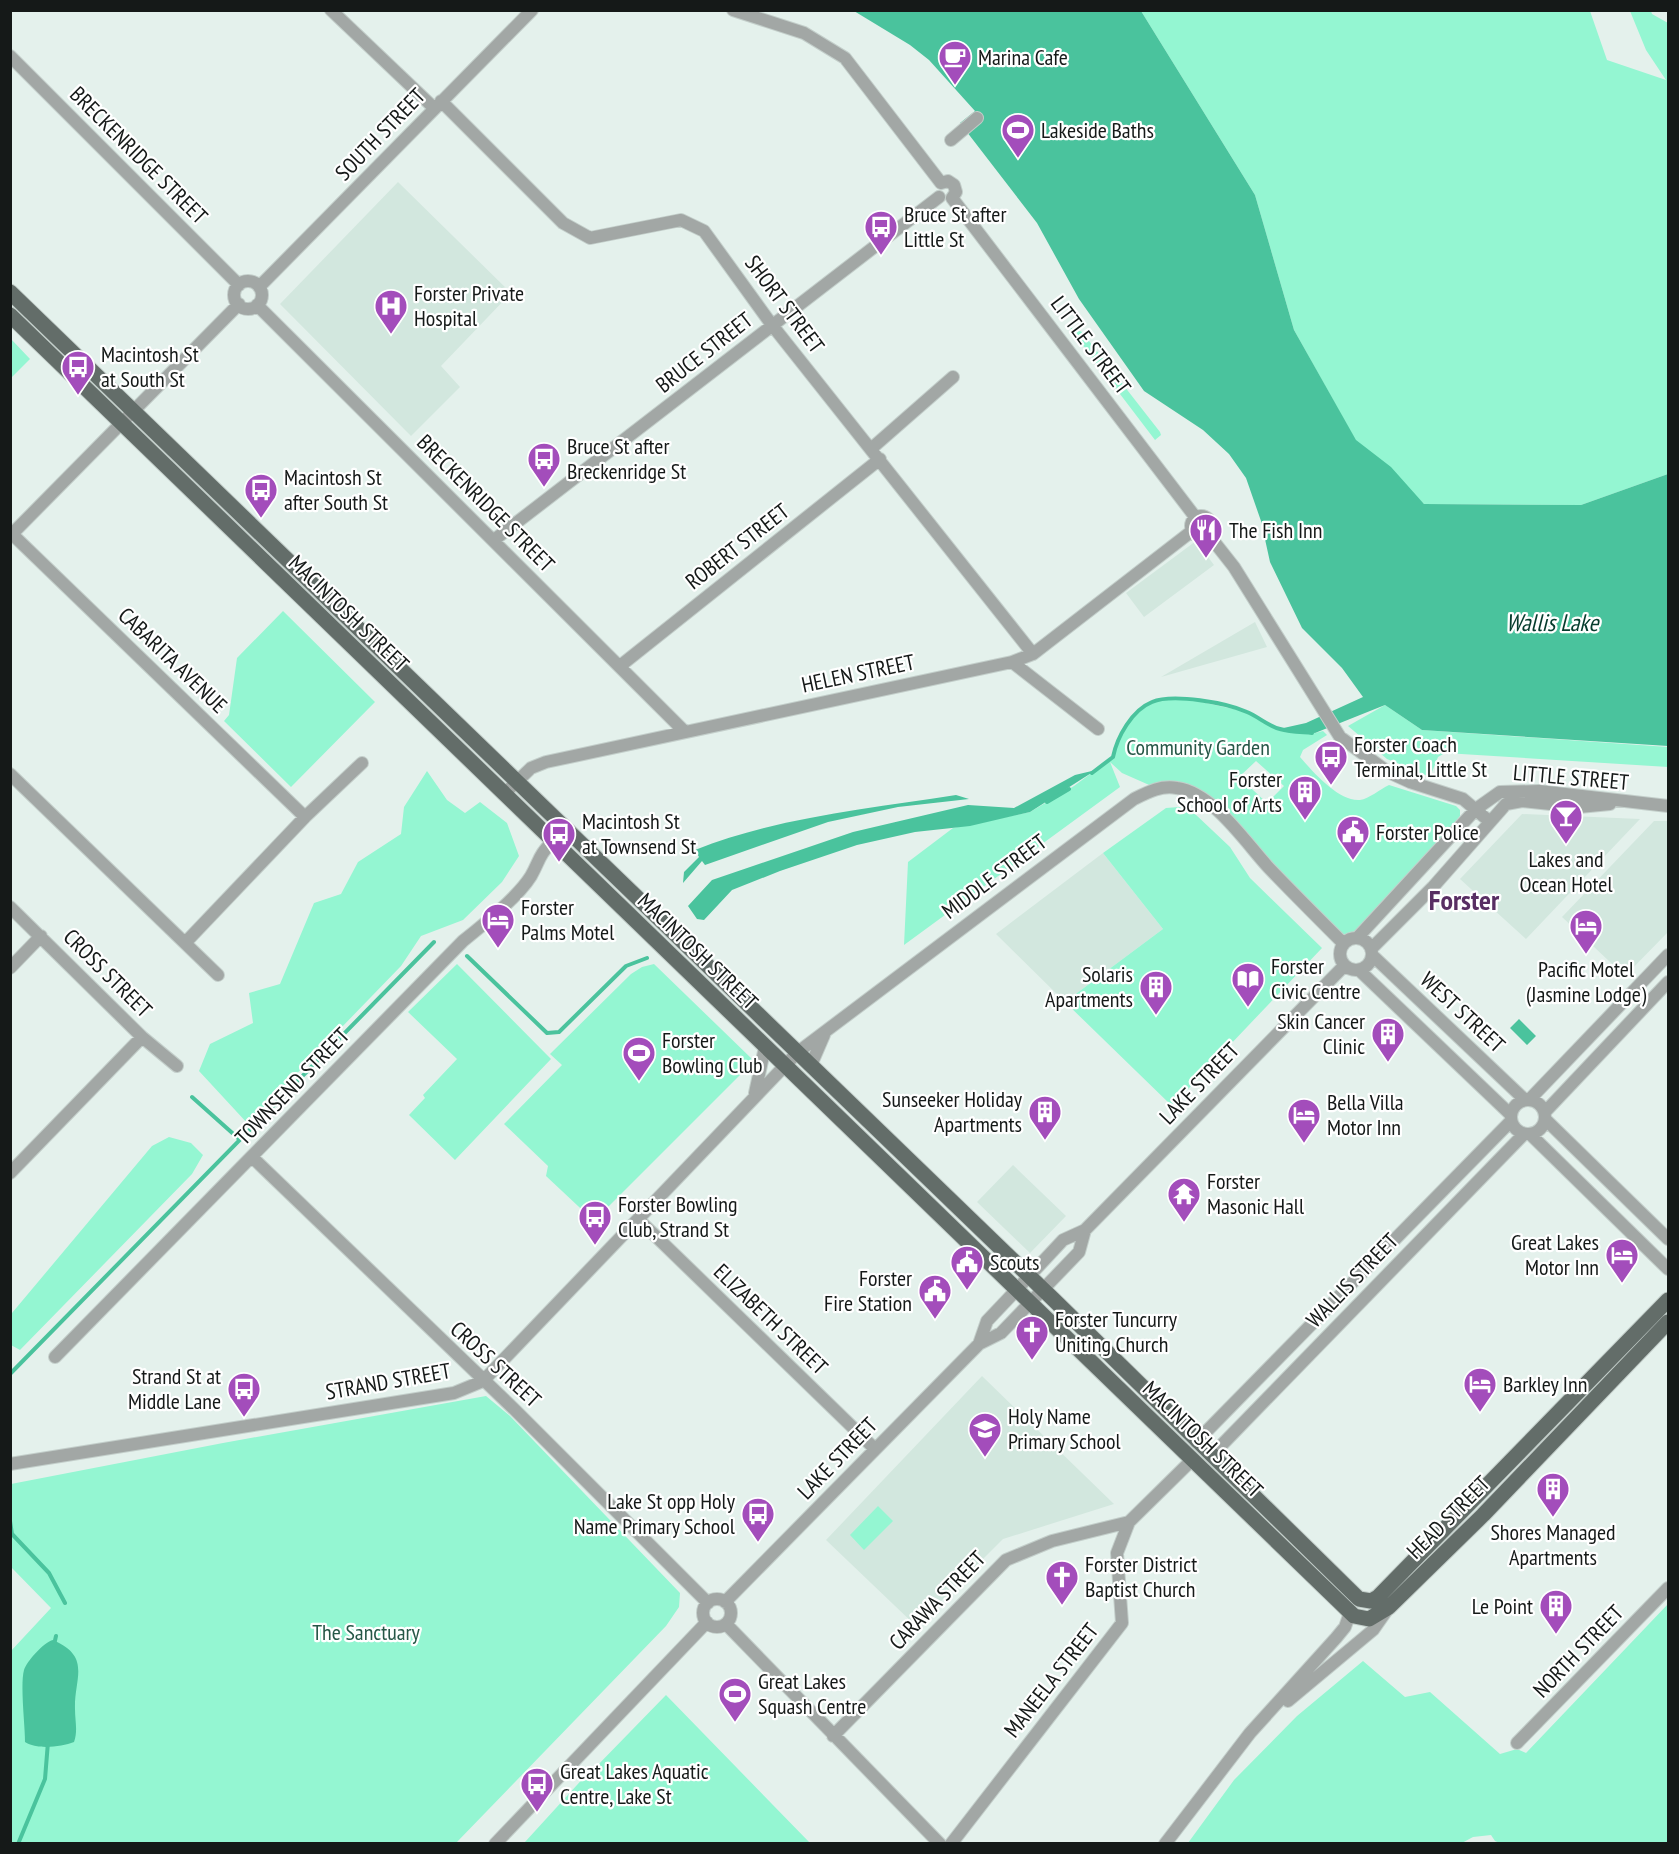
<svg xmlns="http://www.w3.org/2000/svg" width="1679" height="1854" viewBox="0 0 1679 1854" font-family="'PT Sans Narrow',sans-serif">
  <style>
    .built { fill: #d2e7de }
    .green { fill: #94f6d2; fill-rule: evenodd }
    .water { fill: #4ac39d }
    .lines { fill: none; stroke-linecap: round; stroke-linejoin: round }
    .stream { stroke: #4ac39d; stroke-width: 4 }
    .minor-casing { stroke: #c3ceca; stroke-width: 14 }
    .major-casing { stroke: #c3ceca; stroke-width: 17 }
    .minor { stroke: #a2a7a5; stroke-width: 12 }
    .major { stroke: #636d69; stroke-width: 15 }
    .labels { text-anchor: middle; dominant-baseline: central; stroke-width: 4.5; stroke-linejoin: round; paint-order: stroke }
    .poi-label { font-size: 22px; fill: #151918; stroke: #fff; text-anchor: start }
    .street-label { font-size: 22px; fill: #151918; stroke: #fff }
    .park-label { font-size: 22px; fill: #265747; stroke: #fff }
    .water-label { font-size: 24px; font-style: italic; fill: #053c2d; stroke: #fff }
    .district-label { font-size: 28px; font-weight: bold; fill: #582e63; stroke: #fff }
  </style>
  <rect width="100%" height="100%" fill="#e4f1ec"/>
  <path class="built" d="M 398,182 L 511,293 L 441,366 L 460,387 L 411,436 L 280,304 Z
    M 1196,541 L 1214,565 L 1144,617 L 1126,593 Z
    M 1255,622 L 1267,647 L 1161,677 Z
    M 1522,814 L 1640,819 L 1526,939 L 1460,879 Z
    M 1654,821 L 1668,821 L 1668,932 L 1625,976 L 1562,917 Z
    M 1103,853 L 1163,929 L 1065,1002 L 996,934 Z
    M 1013,1165 L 1066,1216 L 1030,1253 L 977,1202 Z
    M 982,1376 L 1114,1504 L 1003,1539 L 916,1626 L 826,1540 Z"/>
  <path class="green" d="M 1141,11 L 1590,11 L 1607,60 L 1666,80 L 1646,50 L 1630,11 L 1651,11 L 1652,14 L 1668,23 L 1668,474 L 1581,505 L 1424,504 L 1356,441 L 1294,330 L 1255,195 Z
    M 1069,327 L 1082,332 L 1160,432 L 1161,435 L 1155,440 Z
    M 11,339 L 30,359 L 11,378 L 10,378 Z
    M 283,611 L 375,702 L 291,787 L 224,721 L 229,715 L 237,658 Z
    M 1183,698 L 1247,712 L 1279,729 L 1315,733 L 1323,731 L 1327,735 L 1303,750 L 1300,757 C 1312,771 1339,802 1360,800 C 1369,799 1380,789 1389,785 L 1456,806 L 1460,810 L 1460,816 L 1358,937 L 1347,940 L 1197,794 L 1156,788 L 1122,773 L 1110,762 L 1120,787 L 904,945 L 908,862 L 953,828 L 1030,812 L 1074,786 L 1113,757 C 1117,738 1134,707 1154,702 C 1163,699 1174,699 1183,698 ZM 1256,761 L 1284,786 L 1267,803 L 1239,777 Z
    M 1385,705 L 1422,730 L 1668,747 L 1668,767 L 1445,753 L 1438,757 L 1430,777 L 1387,759 L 1348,726 Z
    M 427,771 L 447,800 L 465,813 L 480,802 L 507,823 L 519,856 L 502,882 L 463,920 L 421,936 L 401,966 L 248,1124 L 199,1071 L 210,1044 L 253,1023 L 249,993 L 280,984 L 314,903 L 341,894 L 358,862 L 401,834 L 404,807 Z
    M 1179,807 L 1194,813 L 1230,847 L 1250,878 L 1322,948 L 1172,1106 L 1065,1002 L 1163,929 L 1103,853 L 1166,808 Z
    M 457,964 L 551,1059 L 455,1160 L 409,1115 L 425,1098 L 423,1095 L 457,1059 L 408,1012 Z
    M 654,964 L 751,1058 L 752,1063 L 594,1221 L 546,1176 L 548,1166 L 504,1124 L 562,1065 L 550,1054 L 631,974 L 642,967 Z
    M 169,1137 L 191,1143 L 203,1155 L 192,1174 L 20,1350 L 11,1345 L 12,1313 L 152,1146 Z
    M 486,1396 L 510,1416 L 680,1593 L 679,1607 L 666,1626 L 456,1843 L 11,1843 L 10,1652 L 51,1608 L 11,1567 L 11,1484 L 223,1443 Z
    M 878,1506 L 893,1521 L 864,1550 L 850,1535 Z
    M 1668,1604 L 1668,1843 L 1502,1844 L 1495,1841 L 1491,1835 L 1473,1837 L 1460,1844 L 1188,1843 L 1234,1780 L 1297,1716 L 1363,1661 L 1405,1697 L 1430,1692 L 1500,1754 L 1517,1749 L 1526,1753 Z
    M 666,1695 L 810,1843 L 520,1843 L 525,1842 L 587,1774 L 593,1770 Z"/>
  <path class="water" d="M 854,11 L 1141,11 L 1255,195 L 1294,330 L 1356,440 L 1391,467 L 1424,504 L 1581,505 L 1668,474 L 1668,746 L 1422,730 L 1385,705 L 1315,733 L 1279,729 L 1306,723 L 1363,697 L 1342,668 L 1302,628 L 1270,562 L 1261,521 L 1246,478 L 1229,454 L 1203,430 L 1144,391 L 1079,299 L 1037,223 L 960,123 L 975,111 L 929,60 L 910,45 Z
    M 1096,770 L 1030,812 L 970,826 L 915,832 L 857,845 L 780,871 L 732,890 L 704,920 L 697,919 L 688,906 L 712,880 L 853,832 L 968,805 L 1014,808 L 1075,775 Z
    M 956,795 L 969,799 L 898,807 L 828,822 L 705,865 L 702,861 L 683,883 L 684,872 L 699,857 L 695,850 C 778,817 868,809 956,795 Z
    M 1519,1019 L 1536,1036 L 1527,1045 L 1510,1028 Z
    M 53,1640 C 92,1657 74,1678 75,1709 C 75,1721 78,1731 74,1742 C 61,1747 37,1750 25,1742 C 25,1725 20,1685 24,1670 C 27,1661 44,1642 53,1640 Z"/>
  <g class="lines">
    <path class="stream" d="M 1092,773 L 1113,757 C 1117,737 1132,710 1152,702 C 1173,693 1227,703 1247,712 C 1259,717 1268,726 1280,729 C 1290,732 1302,732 1312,733
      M 1047,802 L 1069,789
      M 467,956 L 547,1033 L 559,1032 L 626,966 L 647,958
      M 192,1097 L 239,1139
      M 10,1374 L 434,942
      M 10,1521 L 12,1534 L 49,1573 L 65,1603
      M 54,1645 L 56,1636
      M 18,1844 L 45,1779 L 48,1742"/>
    <g class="minor-casing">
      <path id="minor" d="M 331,10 L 434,108
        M 733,10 L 804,33 L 845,58 L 941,183
        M 10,56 L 239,285
        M 441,101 L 563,223 L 590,238 L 681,220 L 704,231 L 772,325 L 1033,654
        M 951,140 L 977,118
        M 941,183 L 948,181 L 954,185 L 956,192 L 952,198
        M 952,198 L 1196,518
        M234 295a14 14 0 1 1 28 0a14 14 0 1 1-28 0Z
        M 259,287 L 532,10
        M 257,305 L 684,731
        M 872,448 L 953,377
        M1191 526a10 10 0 1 1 20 0a10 10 0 1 1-20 0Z
        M 12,534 L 305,817
        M 1208,534 L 1234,567 L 1340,737 L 1388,772 L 1410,782 L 1463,799 L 1489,821
        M 10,536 L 239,304
        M 494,540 L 939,197
        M 1012,662 L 1098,729
        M 620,666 L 880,459
        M 10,774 L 218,975
        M 504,794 L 531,768 L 546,762 L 1012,662 L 1033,654 L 1192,531
        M 10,907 L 142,1037 L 177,1066
        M 1358,937 L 1476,809 L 1500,792 L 1539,791 L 1668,806
        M1340 954a16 16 0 1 1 32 0a16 16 0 1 1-32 0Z
        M 185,943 L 305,817 L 362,763
        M 1371,949 L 1433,887 L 1506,804 L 1522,801 L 1579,807 L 1610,804
        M 1372,955 L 1524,1099
        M 10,968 L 41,936
        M 1359,970 L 1510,1114
        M 811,1065 L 824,1035
        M 755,1093 L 765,1047
        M 1530,1099 L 1668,955
        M1511 1117a17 17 0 1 1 34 0a17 17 0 1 1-34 0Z
        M 1545,1112 L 1668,982
        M 1545,1119 L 1668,1239
        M 1530,1134 L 1668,1269
        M 252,1157 L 515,1410 L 708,1603
        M 10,1173 L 142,1037
        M 638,1219 L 875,1449
        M 979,1344 L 987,1321 L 1006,1301 L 1063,1240 L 1085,1230 L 1344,966
        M 55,1357 L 463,941 C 483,925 518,897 531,876 C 540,860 538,856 553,841
        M 1196,1442 L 1511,1121
        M 1211,1456 L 1524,1134
        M 10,1464 L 454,1393 L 483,1381 L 798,1052 L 1134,799 C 1148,792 1161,785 1177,788 C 1213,793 1245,842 1269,868 C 1293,893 1318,918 1343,943
        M703 1613a14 14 0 1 1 28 0a14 14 0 1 1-28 0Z
        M 725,1602 L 979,1344 L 1001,1333 L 1079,1252 L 1085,1230
        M 726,1624 L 940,1844
        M 1288,1701 L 1373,1630 L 1387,1610
        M 833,1736 L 1006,1560 L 1052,1541 L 1129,1522
        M 1517,1743 L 1668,1588
        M 495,1844 L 707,1622
        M 951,1844 L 1122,1623 L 1117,1553 L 1129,1522 L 1192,1460
        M 1165,1844 L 1250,1733 L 1336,1638 L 1345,1627 L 1350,1613"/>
    </g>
    <g class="major-casing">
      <path id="major" d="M 10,292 L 1053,1299 L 1359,1599 L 1371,1601 L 1378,1597 L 1668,1300
        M 10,315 L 1354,1616 L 1369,1619 L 1389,1607 L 1483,1515 L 1668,1322"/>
    </g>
    <use href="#minor" class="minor"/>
    <use href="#major" class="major"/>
  </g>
  <defs>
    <g id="cafe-pin" transform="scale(1.725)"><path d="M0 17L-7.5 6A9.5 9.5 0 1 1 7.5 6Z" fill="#a34dbb" stroke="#fff"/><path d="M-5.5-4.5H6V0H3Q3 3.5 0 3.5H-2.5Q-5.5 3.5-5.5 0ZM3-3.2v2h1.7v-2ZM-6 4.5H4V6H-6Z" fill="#fff"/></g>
    <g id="stadium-pin" transform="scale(1.725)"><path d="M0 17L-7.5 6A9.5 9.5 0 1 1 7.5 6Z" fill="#a34dbb" stroke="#fff"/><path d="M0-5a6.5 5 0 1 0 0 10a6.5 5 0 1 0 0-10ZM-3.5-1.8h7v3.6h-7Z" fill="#fff"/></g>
    <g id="bus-pin" transform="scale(1.725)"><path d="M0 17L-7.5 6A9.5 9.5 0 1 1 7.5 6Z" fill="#a34dbb" stroke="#fff"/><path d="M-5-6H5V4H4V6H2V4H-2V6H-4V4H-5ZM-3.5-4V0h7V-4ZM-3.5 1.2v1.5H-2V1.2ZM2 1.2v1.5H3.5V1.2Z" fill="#fff"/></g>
    <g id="hospital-pin" transform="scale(1.725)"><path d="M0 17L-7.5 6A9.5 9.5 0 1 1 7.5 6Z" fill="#a34dbb" stroke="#fff"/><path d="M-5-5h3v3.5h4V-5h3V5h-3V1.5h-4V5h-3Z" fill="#fff"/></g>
    <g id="restaurant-pin" transform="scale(1.725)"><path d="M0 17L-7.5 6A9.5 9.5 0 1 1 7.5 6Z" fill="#a34dbb" stroke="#fff"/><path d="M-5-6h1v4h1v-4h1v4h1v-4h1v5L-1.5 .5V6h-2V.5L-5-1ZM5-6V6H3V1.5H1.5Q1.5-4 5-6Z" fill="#fff"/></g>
    <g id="building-pin" transform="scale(1.725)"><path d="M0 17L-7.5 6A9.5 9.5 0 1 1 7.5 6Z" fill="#a34dbb" stroke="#fff"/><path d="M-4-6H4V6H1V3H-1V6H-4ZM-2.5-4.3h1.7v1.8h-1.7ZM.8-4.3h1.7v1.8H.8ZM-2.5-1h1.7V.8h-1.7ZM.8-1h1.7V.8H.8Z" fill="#fff"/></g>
    <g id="bar-pin" transform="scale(1.725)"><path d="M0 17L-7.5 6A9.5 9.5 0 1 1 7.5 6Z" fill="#a34dbb" stroke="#fff"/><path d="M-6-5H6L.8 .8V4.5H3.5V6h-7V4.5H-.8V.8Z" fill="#fff"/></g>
    <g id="civic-pin" transform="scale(1.725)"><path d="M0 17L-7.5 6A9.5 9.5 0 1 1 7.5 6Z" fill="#a34dbb" stroke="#fff"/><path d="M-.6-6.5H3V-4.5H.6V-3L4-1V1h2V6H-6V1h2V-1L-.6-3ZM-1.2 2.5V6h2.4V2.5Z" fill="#fff"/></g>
    <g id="hotel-pin" transform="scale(1.725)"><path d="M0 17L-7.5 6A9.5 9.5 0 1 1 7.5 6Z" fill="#a34dbb" stroke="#fff"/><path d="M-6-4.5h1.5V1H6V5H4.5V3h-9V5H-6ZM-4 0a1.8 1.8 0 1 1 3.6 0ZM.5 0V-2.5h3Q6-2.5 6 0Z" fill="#fff"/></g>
    <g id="library-pin" transform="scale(1.725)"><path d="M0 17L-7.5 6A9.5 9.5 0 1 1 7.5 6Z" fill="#a34dbb" stroke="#fff"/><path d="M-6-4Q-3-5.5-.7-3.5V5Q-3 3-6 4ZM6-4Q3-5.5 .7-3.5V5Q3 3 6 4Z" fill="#fff"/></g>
    <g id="temple-pin" transform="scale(1.725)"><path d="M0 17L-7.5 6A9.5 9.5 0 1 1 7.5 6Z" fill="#a34dbb" stroke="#fff"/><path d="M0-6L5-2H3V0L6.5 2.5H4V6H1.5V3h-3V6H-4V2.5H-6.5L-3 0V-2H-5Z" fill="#fff"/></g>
    <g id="church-pin" transform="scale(1.725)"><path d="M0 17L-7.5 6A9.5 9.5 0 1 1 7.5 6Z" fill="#a34dbb" stroke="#fff"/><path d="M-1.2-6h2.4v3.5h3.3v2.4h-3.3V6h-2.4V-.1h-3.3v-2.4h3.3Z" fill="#fff"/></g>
    <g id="school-pin" transform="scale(1.725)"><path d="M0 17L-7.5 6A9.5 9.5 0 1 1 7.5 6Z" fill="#a34dbb" stroke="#fff"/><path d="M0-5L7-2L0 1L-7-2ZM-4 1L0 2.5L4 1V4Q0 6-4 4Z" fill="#fff"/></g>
  </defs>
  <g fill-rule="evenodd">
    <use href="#cafe-pin" x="955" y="57"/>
    <use href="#stadium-pin" x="1018" y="130"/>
    <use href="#bus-pin" x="881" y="227"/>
    <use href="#hospital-pin" x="391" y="306"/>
    <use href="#bus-pin" x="78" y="367"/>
    <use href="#bus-pin" x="544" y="459"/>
    <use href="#bus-pin" x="261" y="490"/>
    <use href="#restaurant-pin" x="1206" y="530"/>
    <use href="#bus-pin" x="1331" y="757"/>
    <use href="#building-pin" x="1305" y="792"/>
    <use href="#bar-pin" x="1566" y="816"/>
    <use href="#civic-pin" x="1353" y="832"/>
    <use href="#bus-pin" x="559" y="834"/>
    <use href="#hotel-pin" x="498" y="920"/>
    <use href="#hotel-pin" x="1586" y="926"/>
    <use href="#library-pin" x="1248" y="979"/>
    <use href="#building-pin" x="1156" y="987"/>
    <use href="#building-pin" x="1388" y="1034"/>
    <use href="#stadium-pin" x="639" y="1053"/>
    <use href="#building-pin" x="1045" y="1112"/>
    <use href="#hotel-pin" x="1304" y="1115"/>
    <use href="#temple-pin" x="1184" y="1194"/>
    <use href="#bus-pin" x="595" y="1217"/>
    <use href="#hotel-pin" x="1622" y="1255"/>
    <use href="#civic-pin" x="967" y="1262"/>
    <use href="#civic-pin" x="935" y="1291"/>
    <use href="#church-pin" x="1032" y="1332"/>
    <use href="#hotel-pin" x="1480" y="1384"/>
    <use href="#bus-pin" x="244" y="1389"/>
    <use href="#school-pin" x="985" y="1429"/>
    <use href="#building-pin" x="1553" y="1489"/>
    <use href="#bus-pin" x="758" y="1514"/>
    <use href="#church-pin" x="1062" y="1577"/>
    <use href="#building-pin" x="1556" y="1606"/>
    <use href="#stadium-pin" x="735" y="1694"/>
    <use href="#bus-pin" x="537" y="1784"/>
  </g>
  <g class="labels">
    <g class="poi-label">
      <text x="978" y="57">Marina Cafe</text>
      <text x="1041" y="130">Lakeside Baths</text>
      <text x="904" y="214">Bruce St after<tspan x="904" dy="25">Little St</tspan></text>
      <text x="414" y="293">Forster Private<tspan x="414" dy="25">Hospital</tspan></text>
      <text x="101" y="354">Macintosh St<tspan x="101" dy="25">at South St</tspan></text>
      <text x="567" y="446">Bruce St after<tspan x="567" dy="25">Breckenridge St</tspan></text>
      <text x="284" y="477">Macintosh St<tspan x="284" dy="25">after South St</tspan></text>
      <text x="1229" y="530">The Fish Inn</text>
      <text x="1354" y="744">Forster Coach<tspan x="1354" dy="25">Terminal, Little St</tspan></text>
      <text x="1282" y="779" text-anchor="end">Forster<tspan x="1282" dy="25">School of Arts</tspan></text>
      <text x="582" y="821">Macintosh St<tspan x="582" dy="25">at Townsend St</tspan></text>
      <text x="1376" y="832">Forster Police</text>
      <text x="1566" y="859" text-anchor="middle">Lakes and<tspan x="1566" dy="25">Ocean Hotel</tspan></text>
      <text x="521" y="907">Forster<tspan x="521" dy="25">Palms Motel</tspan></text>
      <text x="1271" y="966">Forster<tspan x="1271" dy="25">Civic Centre</tspan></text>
      <text x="1586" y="969" text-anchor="middle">Pacific Motel<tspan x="1586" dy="25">(Jasmine Lodge)</tspan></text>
      <text x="1133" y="974" text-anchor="end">Solaris<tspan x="1133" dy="25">Apartments</tspan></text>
      <text x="1365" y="1021" text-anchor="end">Skin Cancer<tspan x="1365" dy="25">Clinic</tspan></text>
      <text x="662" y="1040">Forster<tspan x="662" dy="25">Bowling Club</tspan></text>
      <text x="1022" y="1099" text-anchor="end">Sunseeker Holiday<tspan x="1022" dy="25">Apartments</tspan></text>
      <text x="1327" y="1102">Bella Villa<tspan x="1327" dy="25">Motor Inn</tspan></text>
      <text x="1207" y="1181">Forster<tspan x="1207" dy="25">Masonic Hall</tspan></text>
      <text x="618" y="1204">Forster Bowling<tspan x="618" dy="25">Club, Strand St</tspan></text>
      <text x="1599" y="1242" text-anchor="end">Great Lakes<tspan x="1599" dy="25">Motor Inn</tspan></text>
      <text x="990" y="1262">Scouts</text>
      <text x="912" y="1278" text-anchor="end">Forster<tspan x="912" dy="25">Fire Station</tspan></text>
      <text x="1055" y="1319">Forster Tuncurry<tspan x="1055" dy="25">Uniting Church</tspan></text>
      <text x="221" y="1376" text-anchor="end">Strand St at<tspan x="221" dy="25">Middle Lane</tspan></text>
      <text x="1503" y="1384">Barkley Inn</text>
      <text x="1008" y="1416">Holy Name<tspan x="1008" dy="25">Primary School</tspan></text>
      <text x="735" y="1501" text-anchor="end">Lake St opp Holy<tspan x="735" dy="25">Name Primary School</tspan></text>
      <text x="1553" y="1532" text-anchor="middle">Shores Managed<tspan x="1553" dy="25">Apartments</tspan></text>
      <text x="1085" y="1564">Forster District<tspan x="1085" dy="25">Baptist Church</tspan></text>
      <text x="1533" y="1606" text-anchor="end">Le Point</text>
      <text x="758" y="1681">Great Lakes<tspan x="758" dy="25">Squash Centre</tspan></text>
      <text x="560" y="1771">Great Lakes Aquatic<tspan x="560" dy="25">Centre, Lake St</tspan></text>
    </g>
    <g class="street-label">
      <text transform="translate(380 134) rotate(-46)">SOUTH STREET</text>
      <text transform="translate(139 155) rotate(45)">BRECKENRIDGE STREET</text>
      <text transform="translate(785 304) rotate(53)">SHORT STREET</text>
      <text transform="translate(1091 345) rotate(53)">LITTLE STREET</text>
      <text transform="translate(704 352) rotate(-38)">BRUCE STREET</text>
      <text transform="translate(486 503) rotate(45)">BRECKENRIDGE STREET</text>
      <text transform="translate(737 546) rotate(-38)">ROBERT STREET</text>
      <text transform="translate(349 613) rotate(44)">MACINTOSH STREET</text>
      <text transform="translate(173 660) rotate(44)">CABARITA AVENUE</text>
      <text transform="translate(858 673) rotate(-12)">HELEN STREET</text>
      <text transform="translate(1571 777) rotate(5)">LITTLE STREET</text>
      <text transform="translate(994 876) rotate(-37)">MIDDLE STREET</text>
      <text transform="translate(698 951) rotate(44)">MACINTOSH STREET</text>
      <text transform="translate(108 973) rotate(45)">CROSS STREET</text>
      <text transform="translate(1463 1012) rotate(43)">WEST STREET</text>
      <text transform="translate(1199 1083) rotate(-46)">LAKE STREET</text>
      <text transform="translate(292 1086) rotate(-46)">TOWNSEND STREET</text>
      <text transform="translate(1352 1280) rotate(-46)">WALLIS STREET</text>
      <text transform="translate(771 1319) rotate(44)">ELIZABETH STREET</text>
      <text transform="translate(496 1364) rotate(43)">CROSS STREET</text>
      <text transform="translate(388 1381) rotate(-10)">STRAND STREET</text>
      <text transform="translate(1203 1439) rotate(44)">MACINTOSH STREET</text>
      <text transform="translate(837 1458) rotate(-46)">LAKE STREET</text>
      <text transform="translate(1448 1517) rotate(-45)">HEAD STREET</text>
      <text transform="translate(937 1600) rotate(-46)">CARAWA STREET</text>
      <text transform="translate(1578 1651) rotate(-46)">NORTH STREET</text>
      <text transform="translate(1051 1680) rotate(-52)">MANEELA STREET</text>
    </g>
    <g class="park-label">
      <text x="1198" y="747">Community Garden</text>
      <text x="366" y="1632">The Sanctuary</text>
    </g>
    <g class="water-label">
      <text x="1552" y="622">Wallis Lake</text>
    </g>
    <g class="district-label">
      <text x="1464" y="899">Forster</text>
    </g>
  </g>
  <rect width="1679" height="1854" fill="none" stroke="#151918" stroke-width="24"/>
</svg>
